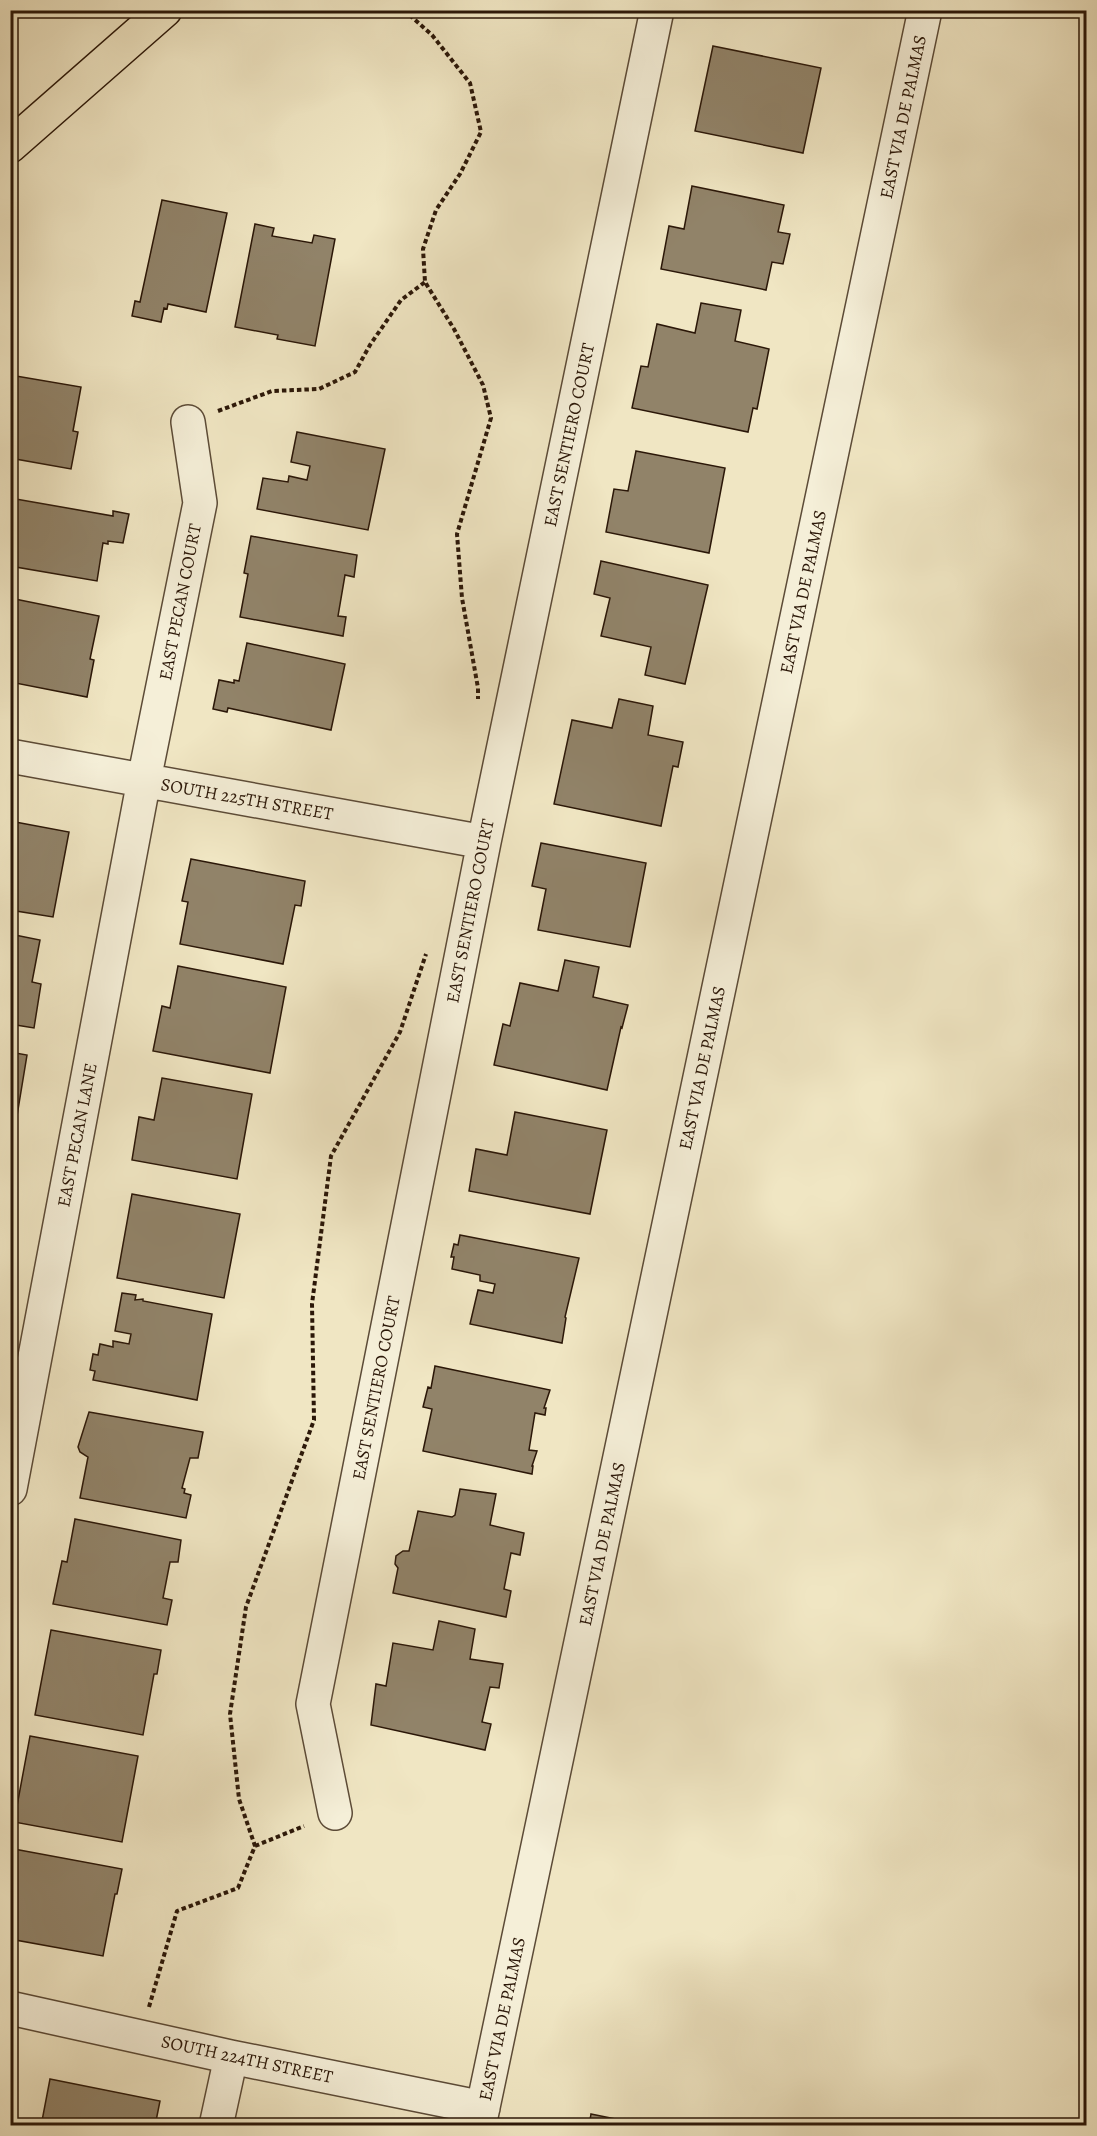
<svg xmlns="http://www.w3.org/2000/svg" width="1097" height="2136" viewBox="0 0 1097 2136" font-family="Alegreya,serif">
  <style>
    .building { fill: #918369; stroke: #2b1708; stroke-width: 1.5 }
    .lines { fill: none; stroke-linecap: round; stroke-linejoin: round }
    .minor-casing { stroke: #5c4b37; stroke-width: 36 }
    .major-casing { stroke: #2b1708; stroke-width: 36 }
    .path { stroke: #2b1708; stroke-width: 4; stroke-dasharray: 4.5 3; stroke-linecap: butt }
    .minor { stroke: #f5efd8; stroke-width: 33 }
    .major { stroke: #f0e6c3; stroke-width: 33 }
    .labels { text-anchor: middle; dominant-baseline: central; stroke-width: 5; stroke-linejoin: round; paint-order: stroke }
    .street-label { font-size: 18px; fill: #2b1708; stroke: #f5efd8 }
  </style>
  <rect width="100%" height="100%" fill="#f0e6c3"/>
  <filter id="stains"><feTurbulence type="fractalNoise" baseFrequency=".00333" numOctaves="4"/><feColorMatrix values="0 0 0 0 .2 0 0 0 0 .09 0 0 0 0 .02 0 0 0 .5 -.17"/></filter>
  <radialGradient id="worn" r=".72"><stop offset=".6" stop-color="#630" stop-opacity="0"/><stop offset="1" stop-color="#630" stop-opacity=".3"/></radialGradient>
  <path class="building" d="M 713,46 L 821,68 L 803,153 L 695,131 Z
    M 692,186 L 784,205 L 778,232 L 790,234 L 783,264 L 772,262 L 766,290 L 661,269 L 669,226 L 684,229 Z
    M 162,200 L 227,213 L 206,312 L 168,304 L 167,309 L 164,308 L 161,322 L 132,316 L 135,301 L 140,302 Z
    M 255,224 L 274,228 L 272,236 L 312,243 L 314,235 L 335,239 L 315,346 L 277,339 L 278,335 L 235,327 Z
    M 701,303 L 741,310 L 735,341 L 769,349 L 757,409 L 753,408 L 748,432 L 632,408 L 641,366 L 648,367 L 657,324 L 695,333 Z
    M 10,375 L 81,387 L 73,431 L 78,432 L 71,469 L 10,458 Z
    M 297,432 L 385,449 L 368,530 L 257,509 L 263,478 L 288,482 L 289,476 L 307,480 L 310,466 L 291,462 Z
    M 636,451 L 725,468 L 709,553 L 606,532 L 614,489 L 628,491 Z
    M 10,498 L 113,516 L 113,511 L 129,514 L 123,543 L 108,541 L 108,544 L 103,543 L 97,581 L 10,566 Z
    M 251,536 L 357,555 L 354,577 L 345,575 L 338,616 L 346,617 L 343,636 L 240,617 L 248,574 L 244,573 Z
    M 601,561 L 708,585 L 685,684 L 645,675 L 651,647 L 601,636 L 610,598 L 594,594 Z
    M 10,598 L 99,616 L 90,659 L 94,660 L 87,697 L 10,682 Z
    M 247,643 L 345,664 L 331,730 L 228,708 L 227,712 L 213,709 L 219,680 L 234,683 L 234,680 L 239,681 Z
    M 619,699 L 653,706 L 648,735 L 683,742 L 678,767 L 673,766 L 661,826 L 554,804 L 572,720 L 612,728 Z
    M 10,821 L 69,832 L 53,917 L 10,910 Z
    M 541,843 L 646,863 L 630,947 L 538,930 L 546,889 L 532,886 Z
    M 191,859 L 305,881 L 301,906 L 295,905 L 283,964 L 180,944 L 188,902 L 182,901 Z
    M 10,934 L 40,940 L 32,982 L 41,984 L 34,1028 L 10,1024 Z
    M 565,960 L 599,967 L 593,997 L 628,1005 L 622,1028 L 621,1027 L 607,1090 L 494,1065 L 503,1024 L 510,1026 L 520,983 L 558,991 Z
    M 178,966 L 286,987 L 270,1073 L 153,1051 L 162,1006 L 170,1008 Z
    M 10,1052 L 27,1055 L 13,1140 L 10,1140 Z
    M 162,1078 L 252,1094 L 237,1179 L 132,1160 L 139,1117 L 154,1120 Z
    M 515,1112 L 607,1130 L 590,1214 L 469,1191 L 476,1149 L 507,1155 Z
    M 132,1194 L 240,1214 L 224,1298 L 117,1278 Z
    M 460,1235 L 579,1258 L 565,1317 L 566,1318 L 562,1343 L 470,1324 L 478,1290 L 493,1293 L 495,1284 L 480,1281 L 480,1275 L 452,1269 L 454,1257 L 451,1257 L 454,1244 L 458,1245 Z
    M 122,1293 L 136,1295 L 135,1300 L 143,1299 L 143,1301 L 212,1314 L 197,1400 L 93,1380 L 95,1371 L 90,1370 L 93,1354 L 98,1355 L 100,1344 L 113,1347 L 113,1341 L 129,1344 L 131,1334 L 115,1331 Z
    M 435,1366 L 550,1390 L 544,1408 L 546,1408 L 545,1415 L 535,1413 L 529,1450 L 537,1451 L 532,1466 L 533,1466 L 532,1474 L 423,1451 L 432,1409 L 423,1407 L 428,1387 L 431,1388 Z
    M 89,1412 L 203,1432 L 198,1458 L 190,1458 L 182,1488 L 185,1489 L 184,1493 L 191,1495 L 186,1518 L 80,1498 L 88,1457 L 80,1452 L 78,1447 Z
    M 460,1489 L 496,1494 L 490,1525 L 524,1533 L 520,1555 L 511,1553 L 504,1589 L 511,1591 L 506,1617 L 393,1593 L 398,1568 L 395,1564 L 396,1556 L 403,1551 L 409,1551 L 418,1511 L 452,1517 L 455,1515 Z
    M 75,1519 L 181,1540 L 178,1562 L 170,1562 L 163,1598 L 172,1600 L 167,1625 L 53,1604 L 62,1561 L 67,1562 Z
    M 439,1621 L 475,1629 L 470,1659 L 503,1664 L 499,1688 L 490,1687 L 482,1722 L 491,1724 L 485,1750 L 371,1725 L 376,1684 L 386,1686 L 393,1643 L 433,1650 Z
    M 51,1630 L 161,1650 L 157,1674 L 154,1674 L 143,1735 L 35,1715 Z
    M 30,1736 L 138,1756 L 122,1842 L 14,1822 Z
    M 14,1849 L 122,1869 L 117,1894 L 115,1894 L 103,1956 L 10,1939 L 10,1866 Z
    M 50,2079 L 160,2101 L 155,2126 L 41,2126 Z
    M 591,2114 L 650,2126 L 589,2126 Z"/>
  <g class="lines">
    <g class="minor-casing">
      <path id="minor" d="M 10,756 L 484,842
        M 10,1489 L 144,780 L 200,503 L 188,422
        M 335,1813 L 313,1704 L 484,842 L 657,10
        M 10,2008 L 231,2057 L 483,2108
        M 216,2126 L 231,2057
        M 479,2126 L 925,10"/>
    </g>
    <g class="major-casing">
      <path id="major" d="M 10,146 L 165,10"/>
    </g>
    <path class="path" d="M 404,10 L 432,35 L 470,83 L 481,132 L 460,174 L 436,210 L 423,249 L 425,282 L 454,329 L 483,385 L 491,418 L 457,534 L 462,598 L 478,688 L 478,699
      M 218,411 L 272,391 L 319,389 L 355,372 L 370,345 L 401,300 L 425,282
      M 255,1846 L 304,1826
      M 149,2007 L 177,1911 L 238,1888 L 255,1846 L 239,1799 L 230,1714 L 246,1607 L 314,1420 L 312,1304 L 331,1156 L 400,1032 L 426,954"/>
    <use href="#minor" class="minor"/>
    <use href="#major" class="major"/>
  </g>
  <g class="labels">
    <g class="street-label">
      <text transform="translate(903 117) rotate(-78)">EAST VIA DE PALMAS</text>
      <text transform="translate(569 435) rotate(-78)">EAST SENTIERO COURT</text>
      <text transform="translate(803 592) rotate(-78)">EAST VIA DE PALMAS</text>
      <text transform="translate(180 602) rotate(-79)">EAST PECAN COURT</text>
      <text transform="translate(247 799) rotate(10)">SOUTH 225TH STREET</text>
      <text transform="translate(470 911) rotate(-79)">EAST SENTIERO COURT</text>
      <text transform="translate(702 1068) rotate(-78)">EAST VIA DE PALMAS</text>
      <text transform="translate(77 1135) rotate(-79)">EAST PECAN LANE</text>
      <text transform="translate(376 1388) rotate(-79)">EAST SENTIERO COURT</text>
      <text transform="translate(602 1544) rotate(-78)">EAST VIA DE PALMAS</text>
      <text transform="translate(502 2019) rotate(-78)">EAST VIA DE PALMAS</text>
      <text transform="translate(247 2059) rotate(12)">SOUTH 224TH STREET</text>
    </g>
  </g>
  <rect width="1097" height="2136" fill="none" stroke="#f0e6c3" stroke-width="36"/>
  <rect x="12" y="12" width="1073" height="2112" fill="none" stroke="#2b1708" stroke-width="3"/>
  <rect x="18" y="18" width="1061" height="2100" fill="none" stroke="#2b1708" stroke-width="1.5"/>
  <rect width="100%" height="100%" filter="url(#stains)"/>
  <rect width="100%" height="100%" fill="url(#worn)"/>
</svg>
